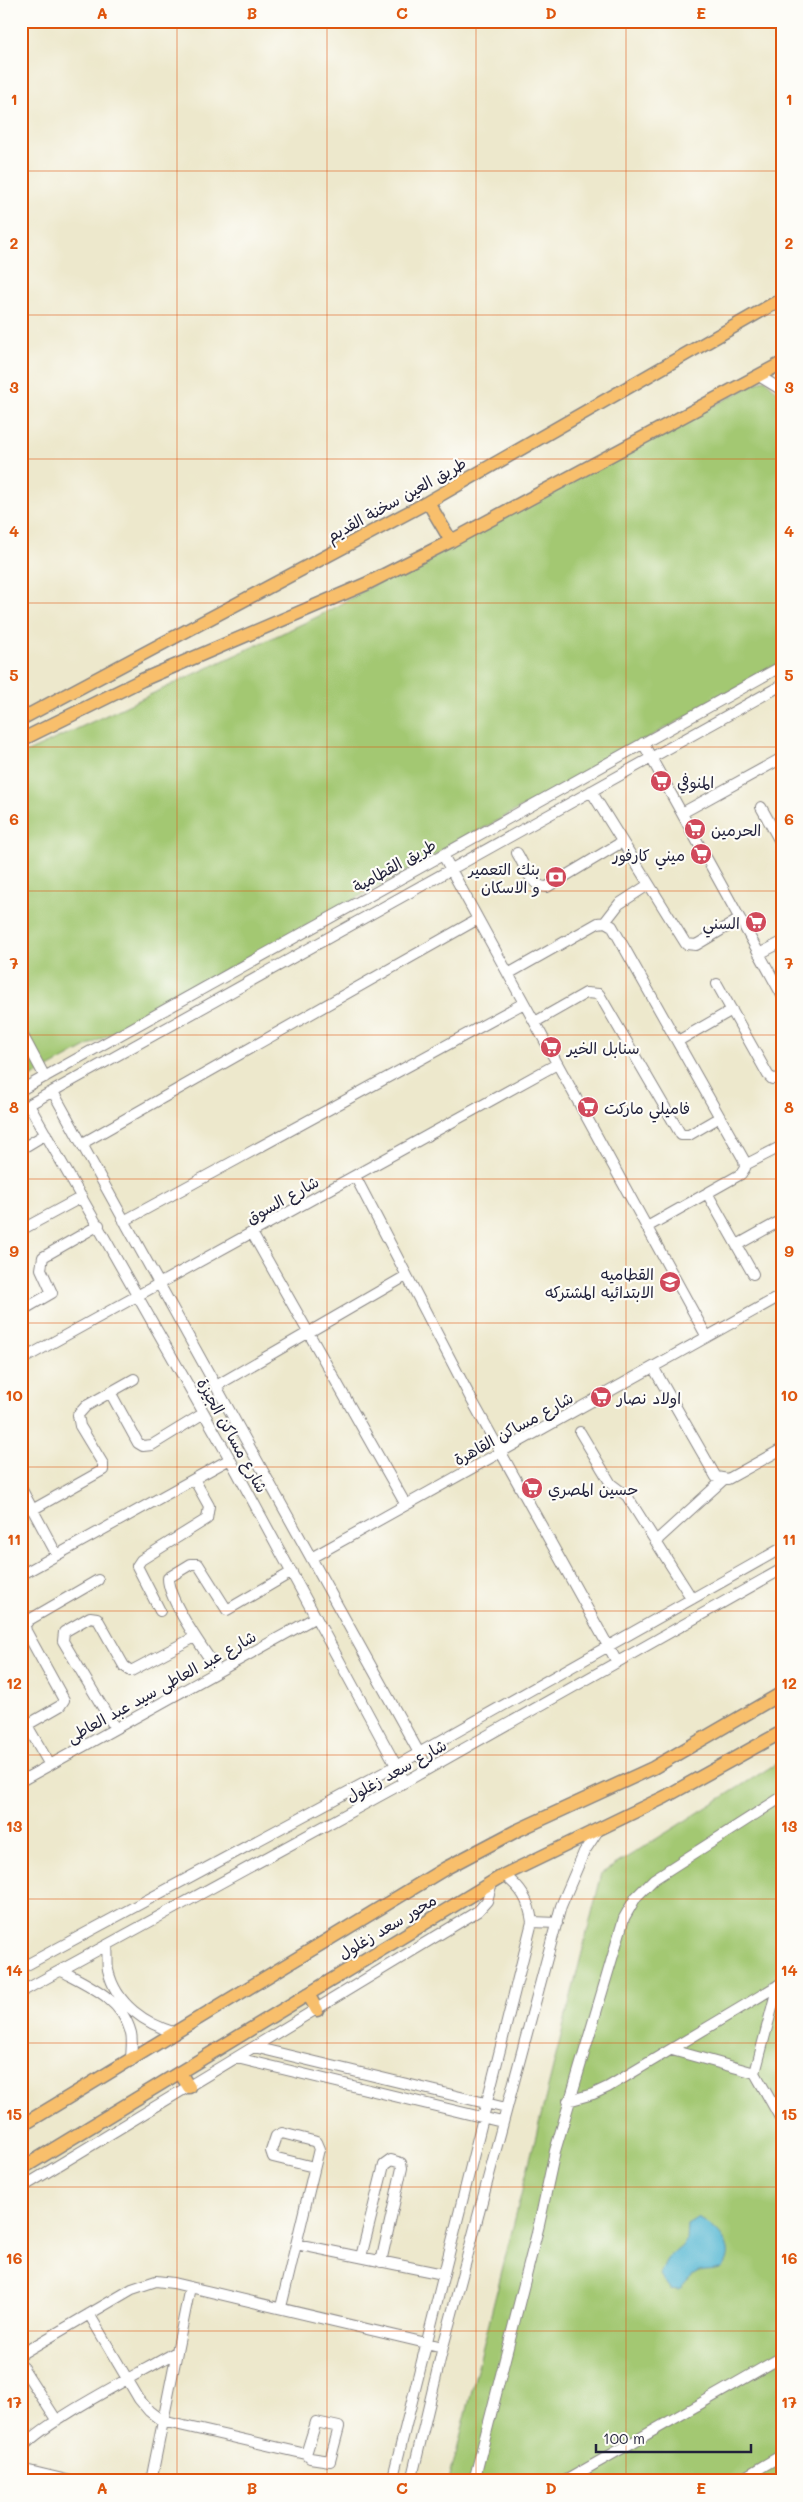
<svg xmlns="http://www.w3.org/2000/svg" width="803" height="2502" viewBox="0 0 803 2502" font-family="Mali,'Playpen Sans Arabic',sans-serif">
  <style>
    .green { fill: #a3c872; stroke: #627556 }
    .water { fill: #54b7d3; stroke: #3b6c87 }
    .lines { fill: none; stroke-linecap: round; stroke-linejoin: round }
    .minor-casing { stroke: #888584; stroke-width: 12 }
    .major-casing { stroke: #888584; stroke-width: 15 }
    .minor { stroke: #fff; stroke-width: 10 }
    .major { stroke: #f8bf6c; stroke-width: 12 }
    .grid { fill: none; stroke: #de560e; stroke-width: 1; stroke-opacity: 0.55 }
    .labels { text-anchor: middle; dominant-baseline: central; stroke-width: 4.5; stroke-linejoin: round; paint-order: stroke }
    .street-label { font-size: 16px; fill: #22223b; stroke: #fdfcf7 }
    .poi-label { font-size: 16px; fill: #22223b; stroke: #fdfcf7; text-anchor: start }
    .neatline { fill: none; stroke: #de560e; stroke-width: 2 }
    .grid-label { font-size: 16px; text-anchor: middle; font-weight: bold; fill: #de560e }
  </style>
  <rect width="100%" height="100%" fill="#fdfcf7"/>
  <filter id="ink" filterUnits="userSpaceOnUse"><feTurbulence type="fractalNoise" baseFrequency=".02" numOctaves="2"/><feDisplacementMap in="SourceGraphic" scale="10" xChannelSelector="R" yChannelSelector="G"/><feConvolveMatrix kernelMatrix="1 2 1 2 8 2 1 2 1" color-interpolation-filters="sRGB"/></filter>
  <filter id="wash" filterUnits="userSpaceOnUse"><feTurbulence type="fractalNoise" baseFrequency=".0096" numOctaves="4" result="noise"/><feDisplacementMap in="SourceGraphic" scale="20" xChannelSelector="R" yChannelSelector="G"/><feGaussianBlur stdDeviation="1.12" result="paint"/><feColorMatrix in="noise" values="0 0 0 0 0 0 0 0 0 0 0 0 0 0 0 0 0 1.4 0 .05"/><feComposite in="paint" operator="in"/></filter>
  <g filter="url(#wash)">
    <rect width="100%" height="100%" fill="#ede8cc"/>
    <path class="green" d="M 765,379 L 782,397 L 782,664 L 21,1083 L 21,755 L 319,616 L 451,541 Z
      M 782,1760 L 782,2481 L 449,2481 L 602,1873 Z"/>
    <path class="water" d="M 697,2218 C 712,2223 739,2248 724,2265 C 717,2274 704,2268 695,2274 C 690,2277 684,2285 679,2290 L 670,2289 L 660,2275 L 667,2259 L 682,2246 L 686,2240 L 687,2224 Z"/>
  </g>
  <g filter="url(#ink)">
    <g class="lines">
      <g class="minor-casing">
        <path id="minor" d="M 759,376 L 782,390
          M 643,743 L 782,995
          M 591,791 L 686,944 L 696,945 L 740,919
          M 761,807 L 782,845
          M 682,813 L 782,758
          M 517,853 C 524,864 531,888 547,887 L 622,842
          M 443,855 L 707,1337
          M 605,922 L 619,904 L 648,885
          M 759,954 L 782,942
          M 508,974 L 598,923 L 605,922 L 612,926 L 744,1160 L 745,1168 L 741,1174 L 647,1227
          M 717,984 L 768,1075 L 772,1079 L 782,1078
          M 535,1022 L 586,993 L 599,994 L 681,1135 L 689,1135 L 720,1117
          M 21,1032 L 45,1077
          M 678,1041 L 732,1010
          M 21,1090 L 782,666
          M 53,1092 L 428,1769
          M 29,1105 L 230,1459 L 405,1782
          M 21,1109 L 782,685
          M 83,1143 L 478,919
          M 21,1149 L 46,1134
          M 745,1165 L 782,1146
          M 355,1176 L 469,1395 L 617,1662
          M 707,1193 L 753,1274
          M 124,1221 L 524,1003
          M 21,1230 L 82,1197
          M 252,1233 L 406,1505
          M 737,1245 L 782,1220
          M 21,1311 L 52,1293 L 41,1269 L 43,1257 L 99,1225
          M 21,1360 L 557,1064
          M 653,1367 L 716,1477 L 728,1479 L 782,1449
          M 216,1386 L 406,1276
          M 110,1392 L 138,1443 L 143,1446 L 152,1445 L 204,1413
          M 580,1432 L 611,1484 L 627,1496 L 692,1599
          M 21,1488 L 57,1555
          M 32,1510 L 103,1470 L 103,1464 L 80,1426 L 78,1415 L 86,1406 L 134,1379
          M 656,1541 L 723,1480
          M 311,1558 L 782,1295
          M 21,1575 L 230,1459
          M 160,1611 L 137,1566 L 141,1560 L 207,1519 L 209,1506 L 194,1479
          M 218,1671 C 205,1651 168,1601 168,1578 L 191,1564 L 198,1564 L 227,1610 L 292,1572
          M 21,1715 L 50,1765
          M 27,1725 L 60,1706 L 64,1700 L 26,1631 L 25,1625 L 29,1620 L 98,1580
          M 115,1728 L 63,1641 L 64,1632 L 90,1617 L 97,1618 L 124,1666 L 131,1671 L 195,1637
          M 21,1781 L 316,1617
          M 532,1922 L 557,1923
          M 107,1947 C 108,1955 107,1963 108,1970 C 116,2005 146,2024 176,2033
          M 21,1968 L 396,1766 L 782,1548
          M 62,1971 C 90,1986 122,1999 131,2033 C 133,2041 131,2052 131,2061
          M 778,1985 L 755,2073 L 782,2121
          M 21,1992 L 405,1782 L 782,1569
          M 254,2047 L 506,2108
          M 672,2050 L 755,2073
          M 237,2058 L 502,2122
          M 568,2101 L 593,2094 L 608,2087 L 782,1983
          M 21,2188 L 478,1911 L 487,1901 L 492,1882
          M 296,2244 L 443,2274
          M 361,2257 L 384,2165 L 391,2160 L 401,2163 L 402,2168 L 381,2262
          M 281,2307 L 319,2149 L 316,2142 L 313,2141 L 282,2133 L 276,2136 L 271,2151 L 273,2157 L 314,2167
          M 89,2314 L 139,2399 L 149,2411 L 162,2421 L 306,2454
          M 21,2354 L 132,2289 L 156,2281 L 173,2283 L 443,2347
          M 21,2365 L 57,2421
          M 316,2422 L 339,2427 L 330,2461 L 310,2458 L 306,2454 Z
          M 21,2450 C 35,2426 146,2370 176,2352
          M 21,2469 L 71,2481
          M 151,2481 L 190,2287
          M 392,2481 L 532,1922 C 529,1900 521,1888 504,1875
          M 411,2481 L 443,2347 L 561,1906 L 584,1852 L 599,1829
          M 474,2481 L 539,2225 L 555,2151 L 624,1918 L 636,1897 L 654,1879 L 782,1797
          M 565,2481 L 782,2357
          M 738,2481 L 782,2455"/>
      </g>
      <g class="major-casing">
        <path id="major" d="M 428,502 L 451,541
          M 21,719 L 428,502 L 782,299
          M 21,740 L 142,680 L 366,584 L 451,541 L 782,363
          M 308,1994 L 317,2010
          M 180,2073 L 189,2087
          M 21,2126 L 446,1868 L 516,1831 L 653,1768 L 782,1693
          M 21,2169 L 504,1875 L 665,1797 L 782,1732"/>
      </g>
      <use href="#minor" class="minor"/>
      <use href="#major" class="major"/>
    </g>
  </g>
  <path class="grid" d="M 177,21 L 177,2481M 327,21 L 327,2481M 476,21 L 476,2481M 626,21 L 626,2481M 21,171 L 782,171M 21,315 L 782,315M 21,459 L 782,459M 21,603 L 782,603M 21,747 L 782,747M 21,891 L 782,891M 21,1035 L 782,1035M 21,1179 L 782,1179M 21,1323 L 782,1323M 21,1467 L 782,1467M 21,1611 L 782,1611M 21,1755 L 782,1755M 21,1899 L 782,1899M 21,2043 L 782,2043M 21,2187 L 782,2187M 21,2331 L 782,2331"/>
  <defs>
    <g id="supermarket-disc" transform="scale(1.125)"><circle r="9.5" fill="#d1495b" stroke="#fdfcf7"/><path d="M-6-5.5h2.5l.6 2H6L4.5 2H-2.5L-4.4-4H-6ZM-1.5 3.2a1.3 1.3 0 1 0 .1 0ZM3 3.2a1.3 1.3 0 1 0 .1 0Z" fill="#fff"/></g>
    <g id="bank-disc" transform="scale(1.125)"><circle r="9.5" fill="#d1495b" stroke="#fdfcf7"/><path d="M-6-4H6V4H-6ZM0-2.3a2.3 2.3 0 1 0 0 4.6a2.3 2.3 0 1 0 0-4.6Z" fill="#fff"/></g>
    <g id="school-disc" transform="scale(1.125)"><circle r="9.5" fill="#d1495b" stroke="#fdfcf7"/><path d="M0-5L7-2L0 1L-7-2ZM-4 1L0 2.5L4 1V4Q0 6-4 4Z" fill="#fff"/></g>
  </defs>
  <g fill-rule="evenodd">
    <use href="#supermarket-disc" x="661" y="781"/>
    <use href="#supermarket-disc" x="695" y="829"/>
    <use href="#supermarket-disc" x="701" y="854"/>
    <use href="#bank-disc" x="556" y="877"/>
    <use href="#supermarket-disc" x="756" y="922"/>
    <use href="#supermarket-disc" x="551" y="1047"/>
    <use href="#supermarket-disc" x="588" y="1107"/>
    <use href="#school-disc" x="670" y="1282"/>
    <use href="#supermarket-disc" x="601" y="1397"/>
    <use href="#supermarket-disc" x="532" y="1488"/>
  </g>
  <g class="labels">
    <g class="street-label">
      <text transform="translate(396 499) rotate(-29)">طريق العين سخنة القديم</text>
      <text transform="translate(394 865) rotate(-29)">طريق القطامية</text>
      <text transform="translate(282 1199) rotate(-29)">شارع السوق</text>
      <text transform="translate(513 1428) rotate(-29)">شارع مساكن القاهرة</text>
      <text transform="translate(233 1435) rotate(61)">شارع مساكن الجيزة</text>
      <text transform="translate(161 1686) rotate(-29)">شارع عبد العاطى سيد عبد العاطى</text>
      <text transform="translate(396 1770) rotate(-29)">شارع سعد زغلول</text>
      <text transform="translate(387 1926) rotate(-31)">محور سعد زغلول</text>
    </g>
    <g class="poi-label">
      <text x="677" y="781">المنوفي</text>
      <text x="711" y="829">الحرمين</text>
      <text x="685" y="854" text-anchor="end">ميني كارفور</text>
      <text x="540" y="868" text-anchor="end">بنك التعمير<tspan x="540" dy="18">و الاسكان</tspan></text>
      <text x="740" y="922" text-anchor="end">السني</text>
      <text x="567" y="1047">سنابل الخير</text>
      <text x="604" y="1107">فاميلي ماركت</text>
      <text x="654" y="1273" text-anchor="end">القطاميه<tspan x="654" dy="18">الابتدائيه المشتركه</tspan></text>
      <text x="617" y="1397">اولاد نصار</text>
      <text x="548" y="1488">حسين المصري</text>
    </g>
  </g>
  <rect width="803" height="2502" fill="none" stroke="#fdfcf7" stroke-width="55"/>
  <path d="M596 2444v8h155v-8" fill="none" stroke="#22223b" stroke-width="2.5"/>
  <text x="603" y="2444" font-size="15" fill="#22223b" stroke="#fdfcf7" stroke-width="4" paint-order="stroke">100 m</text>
  <rect x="28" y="28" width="748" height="2446" class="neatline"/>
  <g class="grid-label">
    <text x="102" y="19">A</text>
    <text x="252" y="19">B</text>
    <text x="402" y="19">C</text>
    <text x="551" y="19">D</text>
    <text x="701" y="19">E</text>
    <text x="14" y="105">1</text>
    <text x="789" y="105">1</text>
    <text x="14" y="249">2</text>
    <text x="789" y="249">2</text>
    <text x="14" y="393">3</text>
    <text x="789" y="393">3</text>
    <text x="14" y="537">4</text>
    <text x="789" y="537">4</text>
    <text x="14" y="681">5</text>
    <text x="789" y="681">5</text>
    <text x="14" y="825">6</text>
    <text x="789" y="825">6</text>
    <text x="14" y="969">7</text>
    <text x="789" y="969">7</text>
    <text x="14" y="1113">8</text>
    <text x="789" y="1113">8</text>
    <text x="14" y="1257">9</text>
    <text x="789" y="1257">9</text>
    <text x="14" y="1401">10</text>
    <text x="789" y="1401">10</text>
    <text x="14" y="1545">11</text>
    <text x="789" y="1545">11</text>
    <text x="14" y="1689">12</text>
    <text x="789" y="1689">12</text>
    <text x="14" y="1832">13</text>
    <text x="789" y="1832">13</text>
    <text x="14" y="1976">14</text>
    <text x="789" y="1976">14</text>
    <text x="14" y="2120">15</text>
    <text x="789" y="2120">15</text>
    <text x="14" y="2264">16</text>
    <text x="789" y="2264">16</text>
    <text x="14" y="2408">17</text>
    <text x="789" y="2408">17</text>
    <text x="102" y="2494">A</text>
    <text x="252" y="2494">B</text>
    <text x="402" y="2494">C</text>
    <text x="551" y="2494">D</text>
    <text x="701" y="2494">E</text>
  </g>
</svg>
